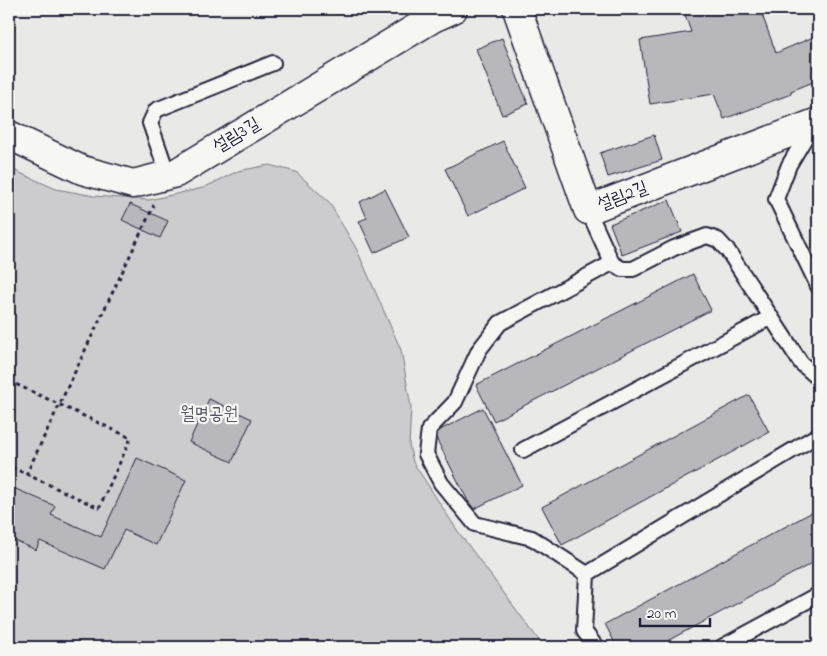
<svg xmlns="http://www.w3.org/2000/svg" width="827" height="656" viewBox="0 0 827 656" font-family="'Indie Flower','Poor Story',sans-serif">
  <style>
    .green { fill: #ccccce; stroke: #777784 }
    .building { fill: #b8b8bc; stroke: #22223b }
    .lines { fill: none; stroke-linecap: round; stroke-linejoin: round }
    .service-casing { stroke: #22223b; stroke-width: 18 }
    .minor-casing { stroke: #22223b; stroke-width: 31 }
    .path { stroke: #22223b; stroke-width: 3; stroke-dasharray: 4 4; stroke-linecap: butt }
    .service { stroke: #f6f6f2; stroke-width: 14 }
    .minor { stroke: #f6f6f2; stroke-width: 28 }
    .labels { text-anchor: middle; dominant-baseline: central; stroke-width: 4.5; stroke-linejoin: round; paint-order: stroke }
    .street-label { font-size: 18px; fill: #22223b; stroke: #f6f6f2 }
    .park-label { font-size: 18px; fill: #555567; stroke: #f6f6f2 }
  </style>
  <rect width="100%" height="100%" fill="#e9e9e7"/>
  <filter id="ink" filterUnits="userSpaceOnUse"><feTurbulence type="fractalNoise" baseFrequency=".02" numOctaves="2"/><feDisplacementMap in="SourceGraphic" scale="10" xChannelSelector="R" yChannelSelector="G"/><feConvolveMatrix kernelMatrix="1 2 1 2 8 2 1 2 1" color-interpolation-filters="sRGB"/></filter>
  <g filter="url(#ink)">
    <path class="green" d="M 269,165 L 296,172 L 329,202 L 357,250 L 401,350 L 411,407 L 409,445 L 413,462 L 457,530 L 544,647 L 9,647 L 9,168 L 56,189 L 94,196 L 149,200 L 203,188 L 238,171 Z"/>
    <path class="building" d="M 683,9 L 760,9 L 776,53 L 818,35 L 818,80 L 791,91 L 791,94 L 724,119 L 714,94 L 650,104 L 640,40 L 691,32 Z
      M 502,38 L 528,104 L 502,115 L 476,49 Z
      M 654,135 L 662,160 L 608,177 L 600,153 Z
      M 503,141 L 525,188 L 468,216 L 445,169 Z
      M 385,189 L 409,237 L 374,253 L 359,221 L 367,218 L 360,202 Z
      M 669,200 L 682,232 L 622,255 L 610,224 Z
      M 130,204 L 168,221 L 160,238 L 122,220 Z
      M 693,274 L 711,310 L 494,421 L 476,385 Z
      M 749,395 L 769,432 L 562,545 L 542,507 Z
      M 209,399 L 252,419 L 232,462 L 189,442 Z
      M 483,408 L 522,485 L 474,509 L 468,501 L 437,440 L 437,433 L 442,429 Z
      M 137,458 L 186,480 L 156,545 L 124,530 L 105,569 L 40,541 L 36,550 L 9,538 L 9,486 L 55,506 L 51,515 L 101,537 Z
      M 818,509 L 818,560 L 656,647 L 617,647 L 605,624 Z"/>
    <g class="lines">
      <g class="service-casing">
        <path id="service" d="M 811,128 L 789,165 L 776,199 L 818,286
          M 168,175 L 150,123 L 156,110 L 273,63
          M 588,210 L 612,263 L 622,269 L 633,269 L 674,248 L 707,236 L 718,240 L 728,251 L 801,363 L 818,378
          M 523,450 L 771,317
          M 587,574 L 818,435
          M 596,647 L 584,631 L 587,574 L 532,538 L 475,524 L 441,483 L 426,454 L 429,429 L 455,402 L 479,350 L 500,323 L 612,263
          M 722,647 L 818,595"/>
      </g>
      <g class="minor-casing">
        <path id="minor" d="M 517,9 L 588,210 L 818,122
          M 9,135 L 82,170 L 133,184 L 176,173 L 433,18 L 453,9"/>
      </g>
      <path class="path" d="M 9,381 L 131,438 L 99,508 L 9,466
        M 26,475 L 154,205"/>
      <use href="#service" class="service"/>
      <use href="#minor" class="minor"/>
    </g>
  </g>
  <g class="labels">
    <g class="street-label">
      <text transform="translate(237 136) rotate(-31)">설림3길</text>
      <text transform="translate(623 197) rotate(-21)">설림2길</text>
    </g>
    <g class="park-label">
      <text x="209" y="415">월명공원</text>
    </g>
  </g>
  <rect width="827" height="656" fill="none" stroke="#f6f6f2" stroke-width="30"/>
  <rect x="15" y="15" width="797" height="626" fill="none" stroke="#22223b" stroke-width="2" filter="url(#ink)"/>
  <path d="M640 618v8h70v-8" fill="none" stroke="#22223b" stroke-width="2.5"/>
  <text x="647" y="618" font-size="15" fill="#22223b" stroke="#f6f6f2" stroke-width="4" paint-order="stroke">20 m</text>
</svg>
